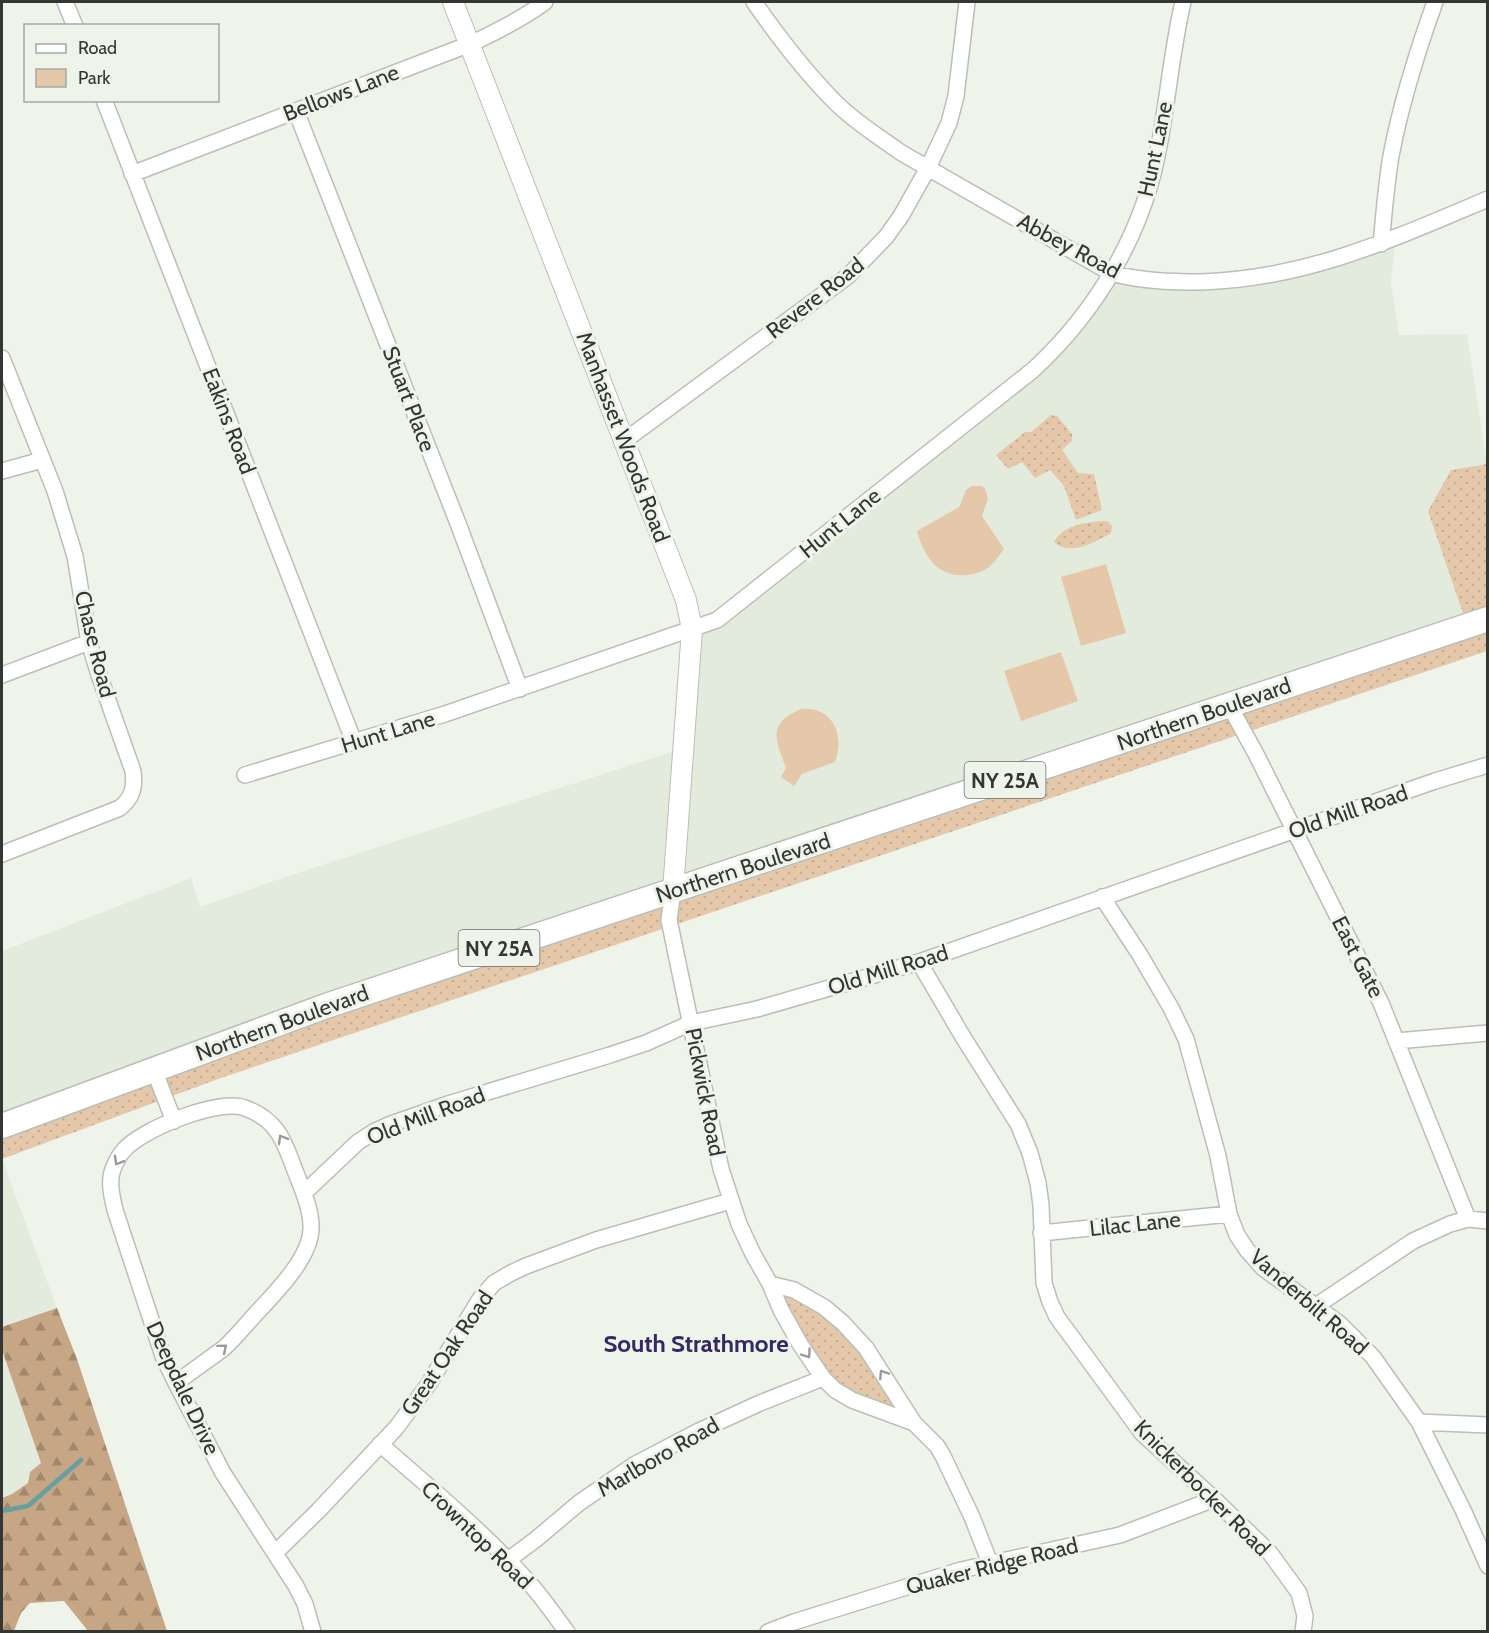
<svg xmlns="http://www.w3.org/2000/svg" width="1489" height="1633" viewBox="0 0 1489 1633" font-family="Cabin,sans-serif">
  <style>
    .built { fill: #e3ecdc }
    .green { fill: url(#green-dots) }
    .forest { fill: url(#forest-firs) }
    .pitch { fill: #e5c8aa }
    .lines { fill: none; stroke-linecap: round; stroke-linejoin: round }
    .stream { stroke: #669f9f; stroke-width: 4.5 }
    .minor-casing { stroke: #babfb6; stroke-width: 18 }
    .tertiary-casing { stroke: #babfb6; stroke-width: 22 }
    .primary-casing { stroke: #babfb6; stroke-width: 27 }
    .minor { stroke: #fff; stroke-width: 15 }
    .tertiary { stroke: #fff; stroke-width: 20 }
    .primary { stroke: #fff; stroke-width: 24 }
    .oneway { stroke: #9a9a99 }
    .labels { text-anchor: middle; dominant-baseline: central; stroke-width: 6; stroke-linejoin: round; paint-order: stroke }
    .shield { fill: #eff4eb; stroke: #6c6f6a; stroke-width: 1.5 }
    .shield-label { font-size: 21px; font-weight: bold; fill: #343633 }
    .street-label { font-size: 22px; fill: #343633; stroke: #eff4eb }
    .neighbourhood-label { font-size: 24px; font-weight: bold; fill: #362863; stroke: #eff4eb }
  </style>
  <defs>
    <pattern id="green-dots" width="8" height="8" patternUnits="userSpaceOnUse" patternTransform="scale(1.5)"><rect width="8" height="8" fill="#e5c8aa"/><path d="M2 2h.1M6 6h.1" fill="none" stroke="#c5ac93" stroke-width="1.8" stroke-linecap="round"/></pattern>
    <pattern id="forest-firs" width="22" height="20" patternUnits="userSpaceOnUse" patternTransform="scale(1.5)"><rect width="22" height="20" fill="#c6a684"/><path d="M5 1l3.5 6h-7zM16 11l3.5 6h-7z" fill="#a2886d"/></pattern>
  </defs>
  <rect width="100%" height="100%" fill="#eff4eb"/>
  <path class="built" d="M 1395,240 L 1391,283 L 1399,335 L 1467,334 L 1487,464 L 1451,471 L 1467,626 L 2,1127 L 2,951 L 191,878 L 200,907 L 279,879 L 683,748 L 692,629 L 708,624 L 1033,370 L 1110,273 L 1222,281 Z
    M 2,1159 L 57,1308 L 2,1327 Z
    M 2,1350 L 41,1463 L 30,1472 L 28,1483 L 12,1494 L 2,1498 Z"/>
  <path class="green" d="M 1051,415 L 1057,416 L 1072,434 L 1072,441 L 1062,450 L 1078,473 L 1094,474 L 1102,510 L 1076,520 L 1064,486 L 1050,470 L 1035,478 L 1022,462 L 1008,469 L 996,455 L 1025,432 L 1031,432 Z
    M 1487,464 L 1487,651 L 221,1078 L 2,1159 L 2,1127 L 1467,625 L 1428,511 L 1451,470 Z
    M 1101,521 L 1108,521 L 1112,526 L 1111,533 C 1096,542 1069,557 1054,542 C 1063,525 1084,523 1101,521 Z
    M 770,1284 L 843,1323 L 914,1423 L 835,1390 Z"/>
  <path class="forest" d="M 57,1308 L 77,1359 L 167,1631 L 88,1631 L 64,1601 L 30,1603 L 21,1613 L 14,1631 L 2,1631 L 2,1498 L 12,1494 L 28,1483 L 30,1472 L 41,1463 L 2,1350 L 2,1327 Z"/>
  <path class="pitch" d="M 972,486 L 981,486 L 985,488 L 988,499 L 982,516 L 1004,549 C 1000,554 995,562 989,567 C 984,571 975,574 968,575 C 938,578 924,557 917,531 L 959,507 L 966,490 Z
    M 1106,564 L 1126,633 L 1081,646 L 1061,577 Z
    M 1061,652 L 1078,701 L 1021,721 L 1004,671 Z
    M 801,709 C 833,706 845,735 835,762 L 802,774 L 794,786 L 781,777 L 786,768 C 776,740 766,724 801,709 Z"/>
  <g class="lines">
    <path class="stream" d="M 2,1511 L 28,1506 L 81,1460"/>
    <g class="minor-casing">
      <path id="minor" d="M 65,2 L 75,26
        M 754,2 C 779,38 805,72 836,103 C 855,122 878,136 900,152 L 1111,273 C 1141,281 1170,282 1201,282 C 1306,279 1393,239 1488,199
        M 104,100 L 354,742
        M 296,111 L 459,526 L 520,689
        M 132,174 L 470,44 C 496,32 522,19 545,2
        M 1381,244 C 1384,215 1386,185 1391,156 C 1401,103 1417,52 1435,2
        M 2,358 L 55,491 L 75,556 L 89,642 L 99,675 L 133,771 C 135,787 133,797 120,808 L 2,854
        M 624,441 L 848,276 L 886,237 L 901,216 L 928,168 L 949,123 L 956,96 L 967,2
        M 2,471 L 42,460
        M 2,675 L 89,642
        M 1229,705 L 1256,754 L 1381,1003 L 1468,1219
        M 245,775 L 445,714 L 717,620 L 1033,370 C 1097,311 1144,232 1159,146 C 1168,98 1172,49 1183,2
        M 673,891 L 669,920 L 721,1169 L 739,1224 L 753,1254 L 770,1284 L 781,1310 L 800,1344 L 823,1378 L 835,1390 L 852,1400 L 914,1423
        M 1102,897 L 1140,955 L 1171,1008 L 1186,1039 L 1218,1156 L 1229,1214 L 1237,1235 L 1247,1250 L 1263,1268 L 1340,1324 L 1373,1357 L 1419,1422 L 1463,1510 L 1488,1566
        M 919,962 L 963,1037 L 1018,1124 L 1030,1153 L 1038,1183 L 1041,1205 L 1044,1283 L 1050,1302 L 1057,1317 L 1142,1433 L 1214,1499 L 1270,1553 L 1299,1593 L 1305,1616 L 1303,1632
        M 1396,1041 L 1488,1033
        M 154,1070 L 174,1121
        M 304,1193 L 358,1142 L 375,1131 L 391,1124 L 448,1104 L 610,1055 L 646,1043 L 691,1023 L 757,1009 L 919,962 L 1435,781 L 1488,765
        M 1041,1233 L 1229,1214
        M 770,1284 L 794,1290 L 824,1307 L 843,1323 L 866,1348 L 914,1423 L 937,1446 L 943,1456 L 972,1517 L 990,1563
        M 1316,1306 L 1413,1241 L 1450,1224 L 1468,1219 L 1488,1221
        M 176,1383 C 192,1371 208,1360 224,1348 C 234,1339 243,1328 252,1318 C 272,1296 310,1260 311,1229 C 312,1210 301,1186 294,1168 C 284,1140 276,1119 245,1108 C 219,1098 142,1129 124,1150 C 120,1154 115,1164 113,1169 C 108,1182 112,1197 115,1210 L 163,1356 L 176,1383 L 223,1473 L 296,1586 L 305,1604 L 313,1632
        M 1419,1422 L 1488,1425
        M 380,1444 C 429,1487 480,1529 524,1577 C 540,1594 553,1613 567,1632
        M 275,1553 L 318,1511 L 396,1428 L 428,1385 L 480,1299 L 494,1283 L 511,1273 L 526,1266 L 596,1240 L 730,1201
        M 508,1560 L 535,1540 L 579,1503 L 634,1465 L 699,1431 L 760,1403 L 823,1378
        M 768,1632 L 794,1622 L 961,1570 L 1120,1535 L 1214,1499"/>
    </g>
    <g class="tertiary-casing">
      <path id="tertiary" d="M 453,2 L 686,600 L 692,629 L 673,891"/>
    </g>
    <g class="primary-casing">
      <path id="primary" d="M 2,1126 L 326,1006 L 1488,619"/>
    </g>
    <use href="#minor" class="minor"/>
    <use href="#tertiary" class="tertiary"/>
    <use href="#primary" class="primary"/>
  </g>
  <defs><path id="oneway-chevron" d="M-2-3.5L2.5 0L-2 3.5" fill="none" stroke-width="1.6" stroke-linecap="round" stroke-linejoin="round" transform="scale(1.5)"/></defs>
  <g class="oneway">
    <use href="#oneway-chevron" transform="translate(282 1139) rotate(-120)"/>
    <use href="#oneway-chevron" transform="translate(118 1161) rotate(120)"/>
    <use href="#oneway-chevron" transform="translate(223 1348) rotate(-40)"/>
    <use href="#oneway-chevron" transform="translate(807 1354) rotate(55)"/>
    <use href="#oneway-chevron" transform="translate(883 1374) rotate(-123)"/>
  </g>
  <g class="labels">
    <g class="shield">
      <rect x="964.5" y="762" width="81" height="36" rx="4.5"/>
      <rect x="458.5" y="930" width="81" height="36" rx="4.5"/>
    </g>
    <g class="shield-label">
      <text x="1005" y="780">NY 25A</text>
      <text x="499" y="948">NY 25A</text>
    </g>
    <g class="street-label">
      <text transform="translate(341 93) rotate(-21)">Bellows Lane</text>
      <text transform="translate(1155 149) rotate(-78)">Hunt Lane</text>
      <text transform="translate(1069 246) rotate(28)">Abbey Road</text>
      <text transform="translate(815 298) rotate(-38)">Revere Road</text>
      <text transform="translate(409 399) rotate(69)">Stuart Place</text>
      <text transform="translate(229 421) rotate(69)">Eakins Road</text>
      <text transform="translate(623 437) rotate(69)">Manhasset Woods Road</text>
      <text transform="translate(840 523) rotate(-39)">Hunt Lane</text>
      <text transform="translate(95 644) rotate(76)">Chase Road</text>
      <text transform="translate(1204 714) rotate(-19)">Northern Boulevard</text>
      <text transform="translate(388 732) rotate(-17)">Hunt Lane</text>
      <text transform="translate(1348 812) rotate(-19)">Old Mill Road</text>
      <text transform="translate(743 868) rotate(-18)">Northern Boulevard</text>
      <text transform="translate(1358 957) rotate(63)">East Gate</text>
      <text transform="translate(888 970) rotate(-17)">Old Mill Road</text>
      <text transform="translate(282 1023) rotate(-20)">Northern Boulevard</text>
      <text transform="translate(705 1092) rotate(79)">Pickwick Road</text>
      <text transform="translate(426 1116) rotate(-21)">Old Mill Road</text>
      <text transform="translate(1135 1224) rotate(-6)">Lilac Lane</text>
      <text transform="translate(1309 1302) rotate(41)">Vanderbilt Road</text>
      <text transform="translate(447 1353) rotate(-56)">Great Oak Road</text>
      <text transform="translate(183 1388) rotate(65)">Deepdale Drive</text>
      <text transform="translate(658 1457) rotate(-30)">Marlboro Road</text>
      <text transform="translate(1202 1488) rotate(45)">Knickerbocker Road</text>
      <text transform="translate(477 1535) rotate(44)">Crowntop Road</text>
      <text transform="translate(992 1566) rotate(-14)">Quaker Ridge Road</text>
    </g>
    <g class="neighbourhood-label">
      <text x="696" y="1343">South Strathmore</text>
    </g>
  </g>
  <rect width="1489" height="1633" fill="none" stroke="#343633" stroke-width="6"/>
  <rect x="24" y="24" width="195" height="78" fill="#eff4eb" stroke="#a4a8a1" stroke-width="1.5"/>
  <rect x="36" y="44" width="30" height="9" fill="#ffffff" stroke="#a4a8a1" stroke-width="1.5"/>
  <text x="78" y="54" font-size="18" fill="#343633">Road</text>
  <rect x="36" y="69" width="30" height="18" fill="#e5c8aa" stroke="#a4a8a1" stroke-width="1.5"/>
  <text x="78" y="84" font-size="18" fill="#343633">Park</text>
</svg>
